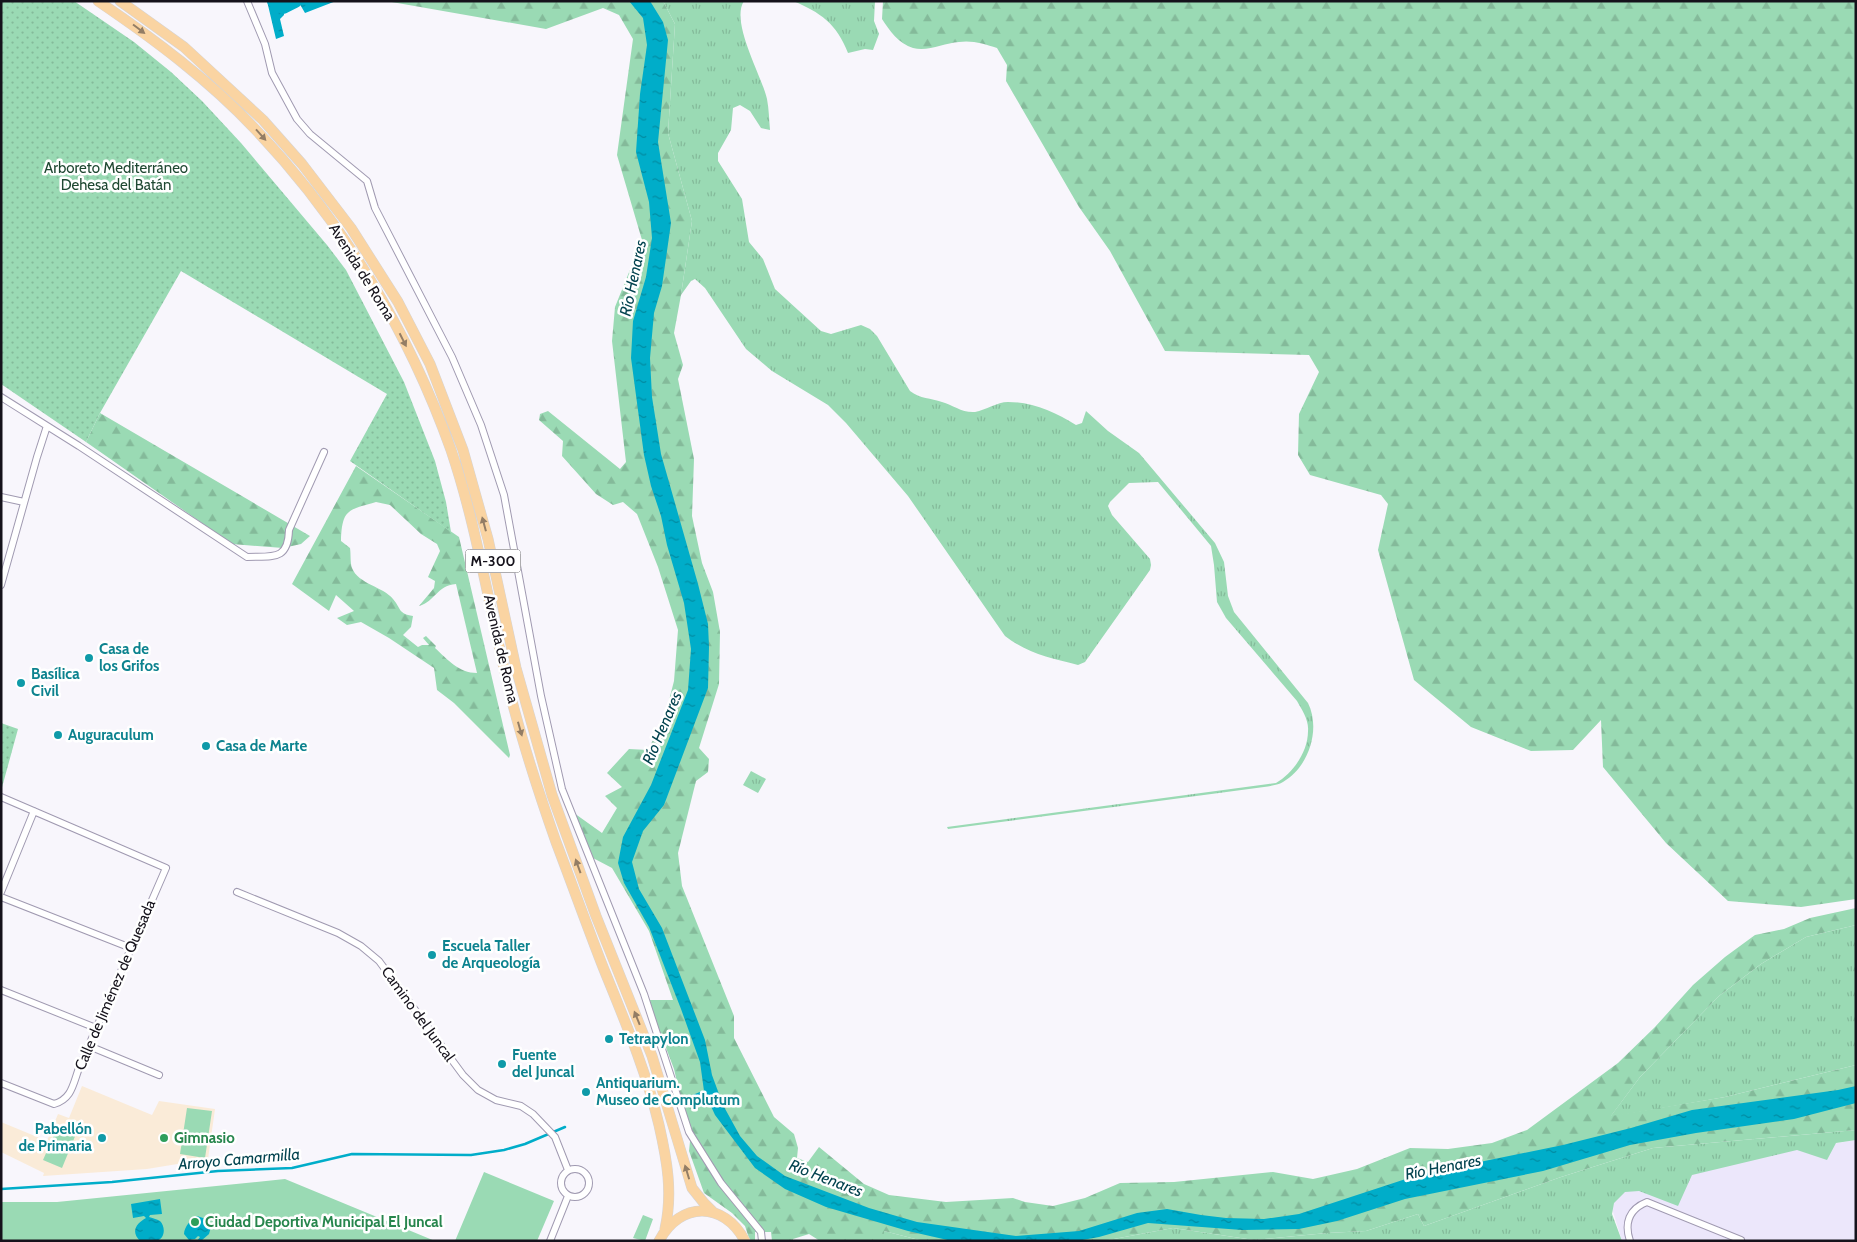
<svg xmlns="http://www.w3.org/2000/svg" width="1857" height="1242" viewBox="0 0 1857 1242" font-family="Cabin,sans-serif">
  <style>
    .built { fill: #ece7fb }
    .education { fill: #faebd8 }
    .grass { fill: url(#grass-tufts) }
    .forest { fill: url(#forest-firs); fill-rule: evenodd }
    .park { fill: url(#park-dots) }
    .garden { fill: #9adab4 }
    .water { fill: url(#water-ripples) }
    .lines { fill: none; stroke-linecap: round; stroke-linejoin: round }
    .stream { stroke: #00adc9; stroke-width: 2.5 }
    .river { stroke: #00adc9; stroke-width: 14 }
    .street-casing { stroke: #a09ab1; stroke-width: 8 }
    .primary-casing { stroke: #d5d4d6; stroke-width: 11 }
    .street { stroke: #fff; stroke-width: 6 }
    .primary { stroke: #fad4a2; stroke-width: 10 }
    .oneway { fill: #937d65 }
    .culture-dot { fill: #0f9aa8; stroke: #fff; stroke-width: 2 }
    .leisure-dot { fill: #2e9e5b; stroke: #fff; stroke-width: 2 }
    .labels { text-anchor: middle; dominant-baseline: central; stroke-width: 5; stroke-linejoin: round; paint-order: stroke }
    .shield { fill: #fff; stroke: #5b595f; stroke-width: 1 }
    .shield-label { font-size: 14px; font-weight: bold; fill: #15121b }
    .park-label { font-size: 15px; fill: #1f4832; stroke: #fff }
    .street-label { font-size: 15px; fill: #15121b; stroke: #fff }
    .culture-label { font-size: 15px; font-weight: bold; fill: #0d838f; stroke: #fff; text-anchor: start }
    .leisure-label { font-size: 15px; font-weight: bold; fill: #27864d; stroke: #fff; text-anchor: start }
    .water-label { font-size: 16px; font-style: italic; fill: #03434f; stroke: #fff }
  </style>
  <defs>
    <pattern id="grass-tufts" width="24" height="20" patternUnits="userSpaceOnUse" patternTransform="scale(1.25)"><rect width="24" height="20" fill="#9adab4"/><path d="M3 7l-1-3M5 7V3M7 7l1-3M15 17l-1-3M17 17v-4M19 17l1-3" fill="none" stroke="#84ba9a"/></pattern>
    <pattern id="forest-firs" width="22" height="20" patternUnits="userSpaceOnUse" patternTransform="scale(1.25)"><rect width="22" height="20" fill="#9adab4"/><path d="M5 1l3.5 6h-7zM16 11l3.5 6h-7z" fill="#84ba9a"/></pattern>
    <pattern id="park-dots" width="8" height="8" patternUnits="userSpaceOnUse" patternTransform="scale(1.25)"><rect width="8" height="8" fill="#9adab4"/><path d="M2 2h.1M6 6h.1" fill="none" stroke="#84ba9a" stroke-width="1.8" stroke-linecap="round"/></pattern>
    <pattern id="water-ripples" width="26" height="14" patternUnits="userSpaceOnUse" patternTransform="scale(1.25)"><rect width="26" height="14" fill="#00adc9"/><path d="M2 4q2-2 4 0t4 0M15 11q2-2 4 0t4 0" fill="none" stroke="#018ba2"/></pattern>
  </defs>
  <rect width="100%" height="100%" fill="#f8f6fc"/>
  <path class="built" d="M 1856,1140 L 1856,1241 L 1622,1241 L 1610,1202 L 1619,1179 Z"/>
  <path class="education" d="M 82,1086 L 152,1115 L 159,1101 L 215,1109 L 208,1159 L 147,1169 L 43,1176 L 44,1173 L 1,1152 L 1,1122 L 47,1141 L 58,1114 L 69,1118 Z"/>
  <path class="grass" d="M 663,1 L 744,1 C 730,22 762,76 767,99 C 769,109 769,120 770,130 L 761,128 L 750,111 L 740,105 L 733,108 L 731,130 L 718,153 L 718,161 L 742,199 L 749,242 L 763,259 L 775,289 L 821,331 L 831,334 L 861,325 L 870,329 L 877,336 L 910,391 C 920,399 931,398 942,402 C 953,405 962,413 975,412 C 986,410 997,402 1008,402 C 1033,402 1055,412 1076,425 L 1082,423 L 1086,411 L 1108,431 L 1139,453 L 1215,543 L 1224,562 L 1228,596 L 1234,612 L 1308,703 C 1321,729 1309,767 1283,782 C 1278,785 1270,786 1264,787 L 948,829 L 947,827 L 1276,783 C 1293,773 1308,752 1308,731 C 1309,720 1302,710 1297,701 L 1226,618 L 1217,602 L 1214,565 L 1211,546 L 1158,482 L 1129,483 L 1110,502 L 1108,506 L 1112,515 L 1150,559 L 1151,565 L 1150,570 L 1085,662 L 1078,665 C 1051,658 1028,654 1005,636 L 908,496 L 846,423 L 828,405 L 772,371 L 746,349 L 705,288 L 695,279 L 691,281 L 681,295 L 692,221 L 668,133 L 675,24 Z
    M 793,1 L 875,1 L 874,21 L 879,34 L 873,50 L 865,49 L 848,53 C 837,24 820,12 793,1 Z
    M 751,771 L 766,779 L 758,793 L 743,785 Z
    M 1856,925 L 1856,1065 L 1725,1097 L 1610,1117 L 1640,1077 L 1719,996 L 1761,964 L 1806,937 Z
    M 1856,1130 L 1856,1140 L 1836,1143 L 1827,1160 L 1797,1150 L 1692,1175 L 1678,1206 L 1639,1191 L 1625,1192 L 1614,1203 L 1612,1214 L 1622,1241 L 1103,1241 L 1173,1228 L 1254,1240 L 1327,1233 L 1366,1231 L 1418,1214 L 1424,1226 L 1561,1177 L 1653,1148 Z
    M 884,1231 L 923,1241 L 884,1241 Z"/>
  <path class="forest" d="M 386,1 L 663,1 L 675,24 L 668,133 L 692,221 L 681,295 L 674,333 L 683,365 L 678,379 L 694,459 L 692,516 L 702,563 L 713,592 L 720,632 L 719,684 L 699,748 L 709,759 L 708,772 L 696,781 L 678,853 L 682,886 L 734,1016 L 734,1038 L 774,1117 L 794,1134 L 798,1148 L 797,1158 L 808,1162 L 819,1147 L 864,1184 L 889,1195 L 946,1202 L 1013,1198 L 1025,1202 L 1053,1206 L 1085,1198 L 1120,1183 L 1174,1182 L 1273,1172 L 1313,1179 L 1357,1169 L 1410,1148 L 1448,1149 L 1492,1143 L 1527,1130 L 1618,1063 L 1655,1027 L 1693,985 L 1725,957 L 1755,935 L 1784,929 L 1810,918 L 1856,908 L 1856,925 L 1806,937 L 1761,964 L 1719,996 L 1640,1077 L 1611,1116 L 1725,1097 L 1856,1065 L 1856,1130 L 1653,1148 L 1561,1177 L 1424,1226 L 1418,1214 L 1366,1231 L 1327,1233 L 1254,1240 L 1173,1228 L 1103,1241 L 923,1241 L 884,1231 L 884,1241 L 820,1241 L 809,1234 L 793,1239 L 793,1241 L 772,1241 L 771,1232 L 755,1232 L 755,1241 L 750,1241 L 745,1226 L 732,1213 L 704,1193 L 689,1151 L 691,1132 L 680,1095 L 674,1069 L 648,1000 L 673,1000 L 649,931 L 612,868 L 593,858 L 574,813 L 602,833 L 617,808 L 605,796 L 622,787 L 607,773 L 629,749 L 648,750 L 665,716 L 674,681 L 678,630 L 658,567 L 637,514 L 623,502 L 613,505 L 596,494 L 562,456 L 563,441 L 539,420 L 540,414 L 548,411 L 620,469 L 626,462 L 612,341 L 615,307 L 642,240 L 617,155 L 633,39 L 619,15 L 603,8 L 546,29 Z
    M 883,1 L 1856,1 L 1856,899 L 1801,907 L 1728,901 L 1666,843 L 1603,767 L 1601,720 L 1573,750 L 1531,751 L 1471,727 L 1414,680 L 1378,550 L 1388,504 L 1381,495 L 1310,475 L 1298,455 L 1299,414 L 1319,372 L 1309,355 L 1165,351 L 1110,251 L 1079,207 L 1006,81 L 1007,65 L 997,48 C 985,44 972,40 959,42 C 944,43 928,52 913,48 C 899,44 889,30 882,19 Z
    M 100,413 L 310,536 L 301,544 L 283,548 L 232,544 L 86,442 Z
    M 356,466 L 459,537 L 510,755 L 509,758 L 454,703 L 437,690 L 434,668 L 389,638 L 361,622 L 347,625 L 337,618 L 354,611 L 336,595 L 329,611 L 292,584 ZM 376,502 L 390,505 L 421,534 L 437,544 L 440,551 L 428,577 L 435,581 L 434,588 L 419,606 C 436,601 436,586 456,584 L 477,673 C 459,673 447,659 435,648 L 436,646 L 426,636 L 423,638 L 429,645 L 422,645 L 418,647 L 403,635 L 411,627 L 413,616 C 398,614 401,608 393,599 C 384,587 358,584 352,568 C 350,563 351,554 350,548 L 341,541 C 342,509 348,510 376,502 Z"/>
  <path class="park" d="M 1,1 L 74,1 L 134,42 L 171,72 L 202,101 L 241,143 L 327,245 L 346,270 L 404,382 L 435,461 L 446,502 L 451,532 L 350,461 L 387,394 L 181,271 L 100,413 L 86,442 L 1,384 Z
    M 1,723 L 18,729 L 1,791 Z"/>
  <path class="garden" d="M 187,1108 L 212,1111 L 205,1158 L 180,1154 Z
    M 58,1126 L 76,1134 L 62,1168 L 43,1160 Z
    M 484,1172 L 554,1201 L 537,1241 L 455,1241 Z
    M 285,1179 L 435,1241 L 1,1241 L 1,1202 L 57,1202 Z
    M 643,1215 L 653,1219 L 645,1241 L 633,1238 Z"/>
  <path class="water" d="M 267,1 L 282,1 L 284,15 L 280,19 L 284,36 L 276,39 Z
    M 298,1 L 336,1 L 305,13 Z
    M 629,1 L 650,1 L 663,22 L 668,40 L 658,142 L 671,223 L 662,286 L 654,313 L 650,358 L 652,397 L 661,454 L 698,584 L 708,624 L 709,647 L 708,688 L 664,805 L 643,831 L 632,862 L 639,889 L 662,928 L 705,1040 L 712,1075 L 723,1105 L 740,1136 L 757,1156 L 785,1176 L 869,1208 L 917,1222 L 1016,1236 L 1079,1231 L 1137,1213 L 1167,1209 L 1201,1215 L 1226,1218 L 1264,1219 L 1299,1214 L 1421,1174 L 1563,1145 L 1631,1128 L 1692,1110 L 1838,1090 L 1856,1086 L 1856,1103 L 1794,1119 L 1696,1133 L 1630,1145 L 1543,1171 L 1405,1199 L 1337,1221 L 1299,1229 L 1242,1230 L 1148,1223 L 1099,1237 L 1077,1241 L 952,1241 L 908,1231 L 826,1207 L 785,1189 L 755,1168 L 715,1115 L 704,1091 L 700,1062 L 681,1009 L 649,927 L 624,883 L 618,863 L 623,837 L 651,785 L 688,690 L 691,649 L 684,603 L 667,545 L 661,516 L 651,486 L 644,455 L 631,358 L 633,321 L 646,277 L 652,238 L 649,202 L 636,152 L 640,94 L 647,45 L 643,18 Z
    M 160,1199 L 162,1214 L 150,1215 L 149,1217 C 152,1218 157,1219 160,1221 C 166,1227 165,1239 156,1241 C 151,1242 145,1241 140,1241 C 130,1231 137,1223 146,1218 L 144,1216 L 133,1218 L 131,1204 Z
    M 197,1216 L 206,1219 L 211,1227 L 209,1234 L 201,1241 L 197,1241 L 200,1237 L 198,1236 L 195,1239 L 189,1240 L 184,1234 C 184,1227 191,1219 197,1216 Z"/>
  <g class="lines">
    <path class="stream" d="M 691,1097 L 706,1091
      M 1,1189 L 112,1182 L 218,1171 L 292,1168 L 352,1154 L 471,1155 L 504,1150 L 525,1144 L 565,1127"/>
    <path class="river" d="M 274,1 L 283,7 L 295,1"/>
    <g class="street-casing">
      <path id="street" d="M 247,1 L 265,44 L 272,73 L 297,119 L 310,134 L 367,181 L 375,208 L 452,357 L 481,425 L 504,495 L 541,696 L 562,789 L 644,994 L 689,1132 L 721,1183 L 761,1232 L 762,1241
        M 1,397 L 79,446 L 247,557 C 273,556 288,561 289,530 L 324,452
        M 1,497 L 24,502
        M 1,585 L 37,457 L 47,426
        M 1,797 L 166,868 L 79,1068 C 73,1084 72,1099 54,1104 L 1,1083
        M 1,892 L 34,811
        M 237,892 L 338,933 L 361,946 L 379,961 L 463,1075 L 478,1090 L 496,1100 L 521,1106 L 533,1114 L 555,1137 L 568,1170
        M 1,897 L 131,948
        M 1,990 L 96,1028
        M 89,1046 L 159,1075
        M561 1183a14 14 0 1 1 28 0a14 14 0 1 1-28 0Z
        M 550,1241 L 568,1196
        M 1630,1241 C 1624,1223 1629,1209 1647,1202 L 1741,1240"/>
    </g>
    <g class="primary-casing">
      <path id="primary" d="M 98,1 C 154,39 209,80 255,129 C 342,220 409,332 451,450 C 475,521 487,595 504,668 C 517,727 536,785 556,842 C 572,884 587,926 603,967 C 624,1019 646,1070 659,1125 C 667,1160 673,1193 665,1229
        M 120,1 L 184,47 L 263,120 L 302,164 L 351,228 L 398,302 L 430,364 L 463,450 L 488,539 L 516,668 L 552,795 L 596,916 L 652,1056 L 692,1188 L 704,1203 L 713,1212
        M 659,1241 C 680,1201 724,1201 745,1241"/>
    </g>
    <use href="#street" class="street"/>
    <use href="#primary" class="primary"/>
  </g>
  <defs><path id="oneway-solid" d="M-6-.8H1V-3.2L6.5 0L1 3.2V.8H-6Z" transform="scale(1.25)"/></defs>
  <g class="oneway">
    <use href="#oneway-solid" transform="translate(139 29) rotate(37)"/>
    <use href="#oneway-solid" transform="translate(261 135) rotate(48)"/>
    <use href="#oneway-solid" transform="translate(403 340) rotate(63)"/>
    <use href="#oneway-solid" transform="translate(484 524) rotate(-105)"/>
    <use href="#oneway-solid" transform="translate(520 729) rotate(74)"/>
    <use href="#oneway-solid" transform="translate(578 866) rotate(-110)"/>
    <use href="#oneway-solid" transform="translate(637 1018) rotate(-112)"/>
    <use href="#oneway-solid" transform="translate(687 1172) rotate(-107)"/>
  </g>
  <g class="culture-dot">
    <circle cx="89" cy="658" r="5"/>
    <circle cx="21" cy="683" r="5"/>
    <circle cx="58" cy="735" r="5"/>
    <circle cx="206" cy="746" r="5"/>
    <circle cx="432" cy="955" r="5"/>
    <circle cx="609" cy="1039" r="5"/>
    <circle cx="502" cy="1064" r="5"/>
    <circle cx="586" cy="1092" r="5"/>
    <circle cx="102" cy="1138" r="5"/>
  </g>
  <g class="leisure-dot">
    <circle cx="164" cy="1138" r="5"/>
    <circle cx="195" cy="1222" r="5"/>
  </g>
  <g class="labels">
    <rect class="shield" x="465.5" y="549.5" width="55" height="23" rx="4"/>
    <g class="shield-label">
      <text x="493" y="561">M-300</text>
    </g>
    <g class="park-label">
      <text x="116" y="168">Arboreto Mediterráneo<tspan x="116" dy="17">Dehesa del Batán</tspan></text>
    </g>
    <g class="street-label">
      <text transform="translate(362 272) rotate(58)">Avenida de Roma</text>
      <text transform="translate(501 649) rotate(77)">Avenida de Roma</text>
      <text transform="translate(115 985) rotate(-67)">Calle de Jiménez de Quesada</text>
      <text transform="translate(418 1014) rotate(54)">Camino del Juncal</text>
    </g>
    <g class="culture-label">
      <text x="99" y="649">Casa de<tspan x="99" dy="17">los Grifos</tspan></text>
      <text x="31" y="674">Basílica<tspan x="31" dy="17">Civil</tspan></text>
      <text x="68" y="735">Auguraculum</text>
      <text x="216" y="746">Casa de Marte</text>
      <text x="442" y="946">Escuela Taller<tspan x="442" dy="17">de Arqueología</tspan></text>
      <text x="619" y="1039">Tetrapylon</text>
      <text x="512" y="1055">Fuente<tspan x="512" dy="17">del Juncal</tspan></text>
      <text x="596" y="1083">Antiquarium.<tspan x="596" dy="17">Museo de Complutum</tspan></text>
      <text x="92" y="1129" text-anchor="end">Pabellón<tspan x="92" dy="17">de Primaria</tspan></text>
    </g>
    <g class="leisure-label">
      <text x="174" y="1138">Gimnasio</text>
      <text x="205" y="1222">Ciudad Deportiva Municipal El Juncal</text>
    </g>
    <g class="water-label">
      <text transform="translate(633 278) rotate(-78)">Río Henares</text>
      <text transform="translate(662 728) rotate(-67)">Río Henares</text>
      <text transform="translate(239 1159) rotate(-5)">Arroyo Camarmilla</text>
      <text transform="translate(1443 1167) rotate(-11)">Río Henares</text>
      <text transform="translate(826 1178) rotate(21)">Río Henares</text>
    </g>
  </g>
  <rect width="1857" height="1242" fill="none" stroke="#15121b" stroke-width="5"/>
</svg>
